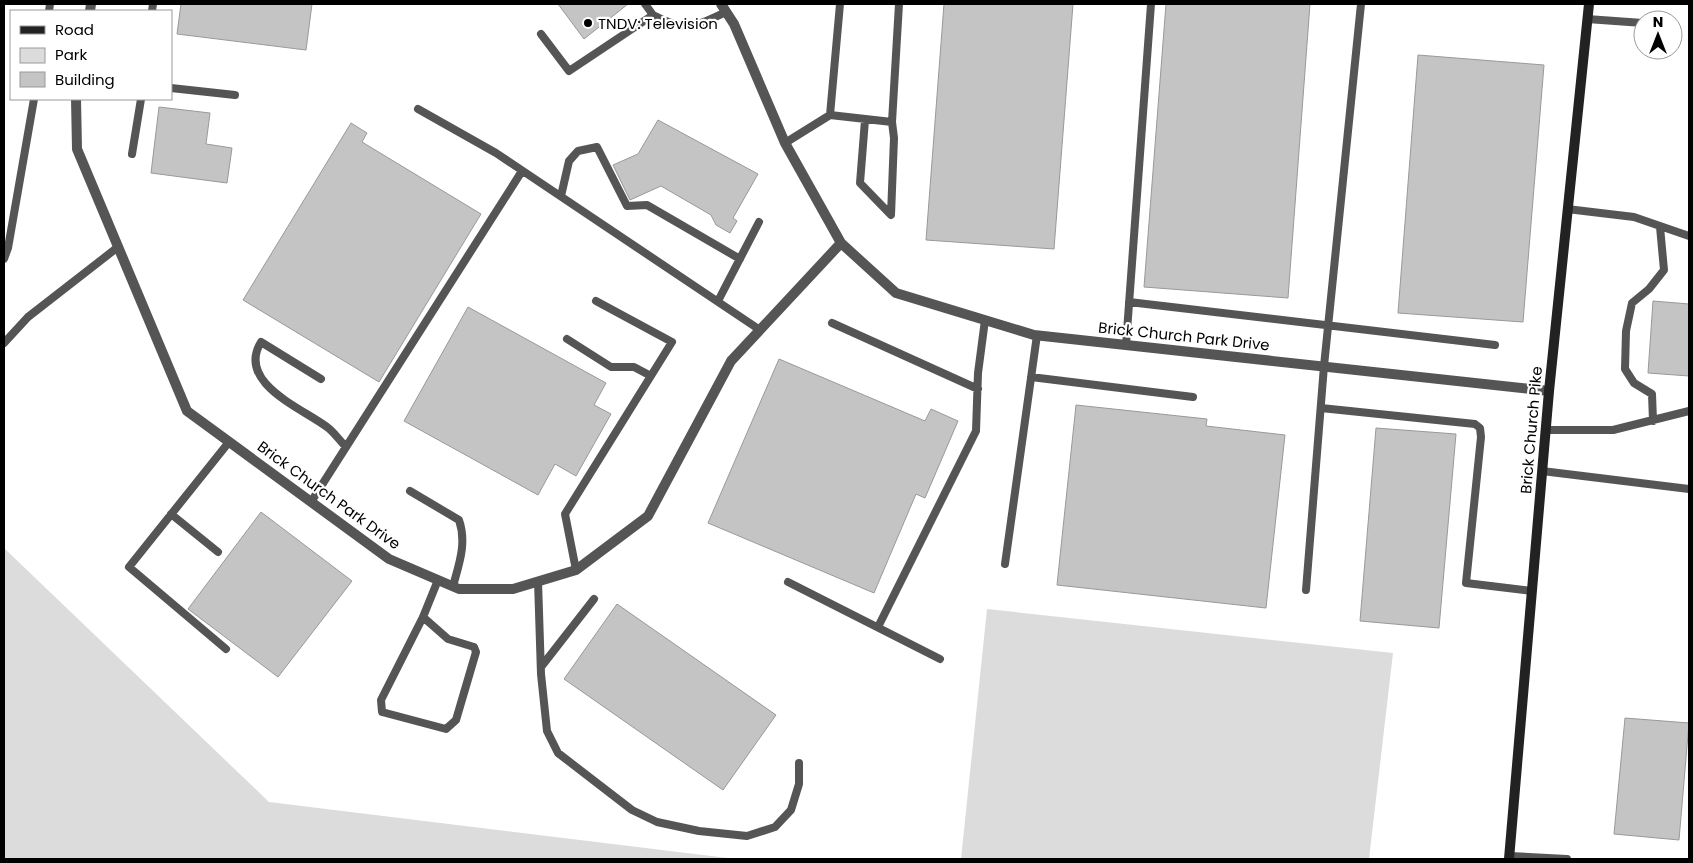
<svg xmlns="http://www.w3.org/2000/svg" width="1693" height="863" viewBox="0 0 1693 863" font-family="Poppins,sans-serif">
  <style>
    .green { fill: #dcdcdc }
    .building { fill: #c4c4c4; stroke: #999 }
    .lines { fill: none; stroke-linecap: round; stroke-linejoin: round }
    .service { stroke: #555; stroke-width: 8 }
    .minor { stroke: #555; stroke-width: 10 }
    .secondary { stroke: #222; stroke-width: 10 }
    .poi-dot { fill: #000; stroke: #fff; stroke-width: 2 }
    .labels { text-anchor: middle; dominant-baseline: central; stroke-width: 4.5; stroke-linejoin: round; paint-order: stroke }
    .poi-label { font-size: 15px; fill: #000; stroke: #fff; text-anchor: start }
    .street-label { font-size: 15px; fill: #000; stroke: #fff }
  </style>
  <rect width="100%" height="100%" fill="#fff"/>
  <path class="green" d="M 4,548 L 269,802 L 736,859 L 4,859 Z
    M 987,609 L 1393,653 L 1369,859 L 961,859 Z"/>
  <path class="building" d="M 181,4 L 312,4 L 306,50 L 177,34 Z
    M 558,4 L 628,4 L 584,39 Z
    M 944,4 L 1073,4 L 1054,249 L 926,240 Z
    M 1166,4 L 1310,4 L 1288,298 L 1144,287 Z
    M 1418,55 L 1544,65 L 1523,322 L 1398,313 Z
    M 159,107 L 210,113 L 206,144 L 232,148 L 227,183 L 151,173 Z
    M 658,120 L 758,174 L 733,218 L 737,221 L 730,233 L 716,225 L 711,215 L 661,186 L 630,200 L 613,165 L 638,154 Z
    M 351,123 L 367,133 L 362,142 L 481,214 L 379,382 L 243,300 Z
    M 1653,301 L 1689,304 L 1689,376 L 1648,373 Z
    M 468,307 L 606,383 L 594,405 L 611,414 L 576,476 L 555,464 L 538,495 L 404,421 Z
    M 779,359 L 925,421 L 931,409 L 958,421 L 925,498 L 916,494 L 874,593 L 708,523 Z
    M 1076,405 L 1207,419 L 1206,426 L 1285,435 L 1266,608 L 1057,585 Z
    M 1376,428 L 1456,434 L 1439,628 L 1360,621 Z
    M 261,512 L 352,581 L 278,677 L 188,609 Z
    M 617,604 L 776,715 L 723,790 L 564,679 Z
    M 1625,718 L 1689,723 L 1679,840 L 1614,834 Z"/>
  <g class="lines">
    <path class="service" d="M 49,11 L 50,4
      M 152,11 L 153,4
      M 653,15 C 685,32 695,27 726,12
      M 1587,19 L 1643,23
      M 541,34 L 569,71 L 653,15 L 645,4
      M 171,88 L 235,95
      M 418,109 L 496,153 L 760,330
      M 830,115 L 892,122 L 899,4
      M 865,120 L 860,183 L 891,215 L 894,138 L 892,122
      M 785,143 L 830,115 L 840,4
      M 132,154 L 141,99
      M 561,196 L 569,161 L 578,151 L 597,147 L 627,206 L 647,205 L 740,259
      M 1567,209 L 1634,217 L 1689,236
      M 4,259 L 8,248 L 34,99
      M 718,301 L 759,222
      M 1129,302 L 1495,345
      M 832,323 L 978,389
      M 567,339 L 611,367 L 634,367 L 651,376
      M 4,343 L 28,317 L 118,247
      M 1126,345 L 1151,4
      M 1031,377 L 1193,397
      M 321,379 L 261,342 C 236,383 302,408 327,427 C 334,432 340,441 346,447
      M 1321,408 L 1475,424 L 1480,428 L 1481,437 L 1466,583 L 1532,591
      M 1653,421 L 1652,394 L 1634,383 L 1625,369 L 1626,331 L 1632,303 L 1649,289 L 1664,270 L 1660,227
      M 1546,430 L 1613,430 L 1689,411
      M 1542,471 L 1689,489
      M 410,491 L 459,520 C 467,543 459,564 453,586
      M 311,502 L 522,171
      M 171,514 L 218,552
      M 1005,564 L 1037,335
      M 576,570 L 565,514 L 672,342 L 596,301
      M 538,581 L 541,674 L 547,731 L 558,753 L 632,810 L 657,822 L 699,831 L 747,836 L 775,827 L 791,810 L 799,784 L 799,763
      M 788,582 L 940,659
      M 1306,590 L 1324,366 L 1361,4
      M 423,617 L 448,639 L 474,647 L 476,652 L 456,720 L 446,729 L 382,712 L 381,700 L 423,617 L 438,580
      M 878,627 L 976,431 L 978,373 L 985,320
      M 226,649 L 129,567 L 229,442
      M 541,667 L 594,599
      M 1510,856 L 1567,859"/>
    <path class="minor" d="M 90,11 L 91,4
      M 76,99 L 77,149 L 187,411 L 389,559 L 459,589 L 513,589 L 576,570 L 648,516 L 731,361 L 841,243 L 785,143 L 734,24 L 721,4
      M 841,243 L 896,293 L 1034,335 L 1549,391"/>
    <path class="secondary" d="M 1509,859 L 1549,391 L 1589,4"/>
  </g>
  <circle class="poi-dot" cx="588" cy="23" r="5"/>
  <g class="labels">
    <g class="poi-label">
      <text x="598" y="23">TNDV: Television</text>
    </g>
    <g class="street-label">
      <text transform="translate(1184 336) rotate(6)">Brick Church Park Drive</text>
      <text transform="translate(1531 430) rotate(-85)">Brick Church Pike</text>
      <text transform="translate(329 495) rotate(36)">Brick Church Park Drive</text>
    </g>
  </g>
  <rect width="1693" height="863" fill="none" stroke="#000000" stroke-width="10"/>
  <rect x="10" y="10" width="162" height="90" fill="#ffffff" stroke="#999999"/>
  <rect x="20" y="26" width="25" height="8" fill="#222222" stroke="#999999"/>
  <text x="55" y="35" font-size="15" fill="#000000">Road</text>
  <rect x="20" y="48" width="25" height="15" fill="#dcdcdc" stroke="#999999"/>
  <text x="55" y="60" font-size="15" fill="#000000">Park</text>
  <rect x="20" y="72" width="25" height="15" fill="#c4c4c4" stroke="#999999"/>
  <text x="55" y="85" font-size="15" fill="#000000">Building</text>
  <g transform="translate(1658 35)"><circle r="24" fill="#ffffff" stroke="#999999"/>
  <path d="M0-4L9 19L0 12L-9 19Z" fill="#000000"/>
  <text y="-8" font-size="14" font-weight="bold" text-anchor="middle" fill="#000000">N</text>
  </g>
</svg>
